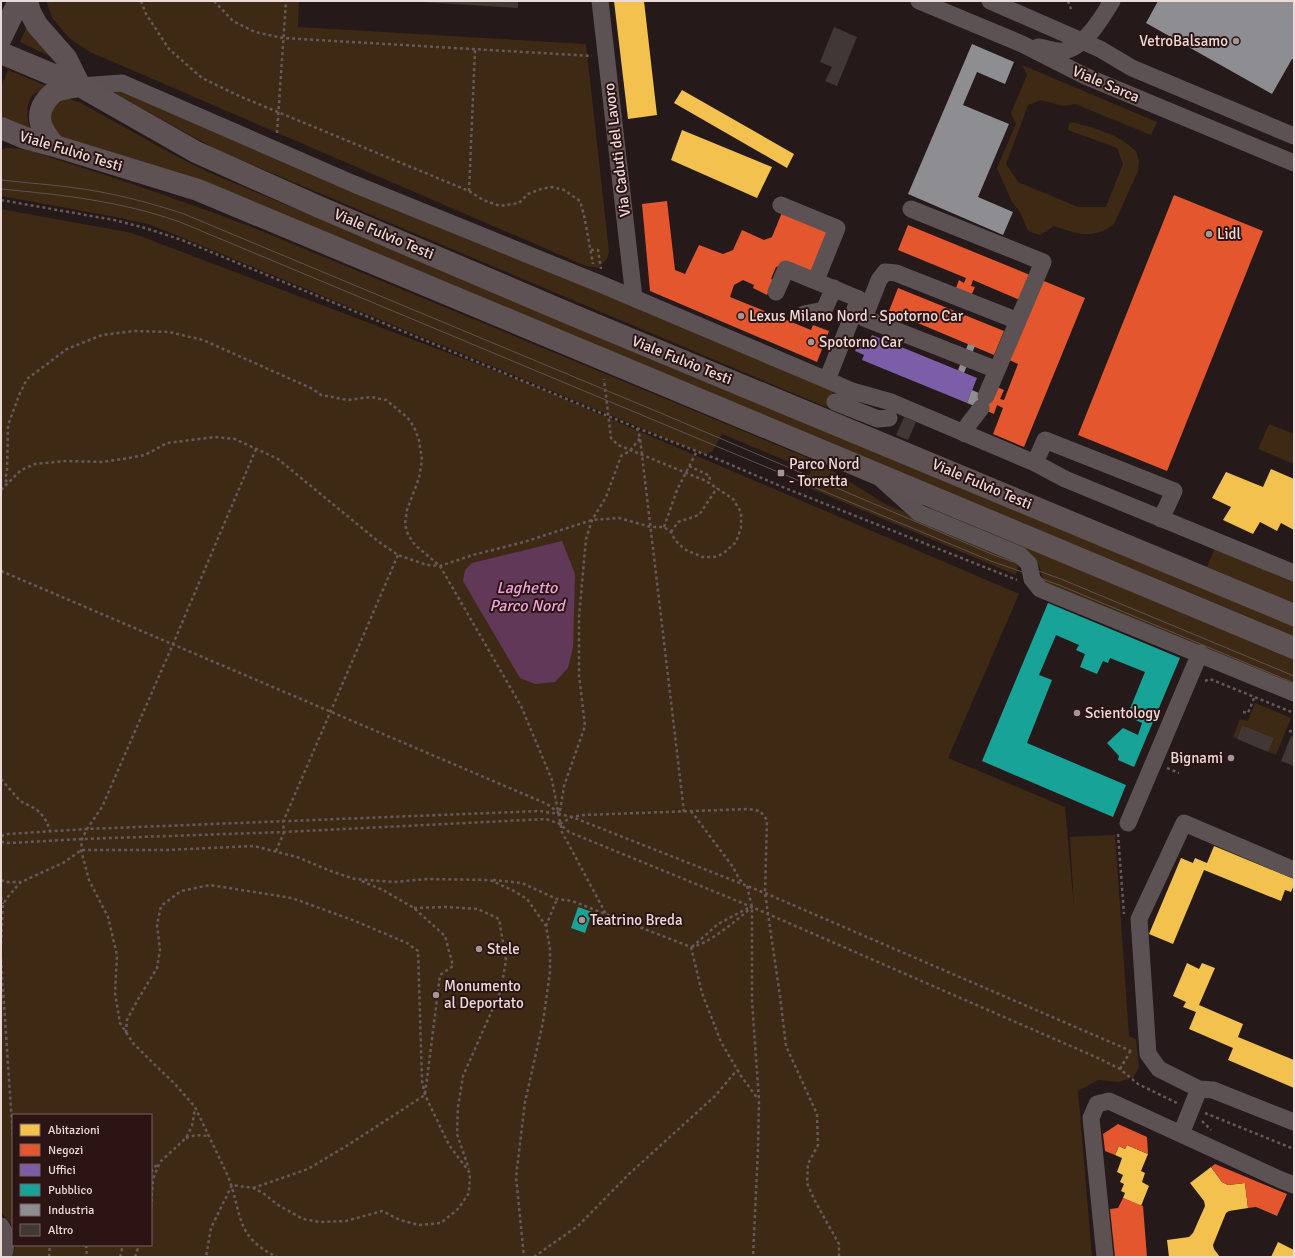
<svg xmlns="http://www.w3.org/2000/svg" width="1295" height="1258" viewBox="0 0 1295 1258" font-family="Signika,sans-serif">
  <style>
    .green { fill: #3e2a14 }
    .water { fill: #623858 }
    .homes { fill: #f2c14e }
    .shops { fill: #e4572e }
    .offices { fill: #7b5ea7 }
    .public { fill: #17a398 }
    .industry { fill: #8d8d92 }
    .building { fill: #413735 }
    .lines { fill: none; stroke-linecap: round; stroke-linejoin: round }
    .path { stroke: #645a5c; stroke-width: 2.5; stroke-dasharray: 3 3; stroke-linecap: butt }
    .minor { stroke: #5c5254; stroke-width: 17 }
    .major { stroke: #5f5254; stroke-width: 22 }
    .tram { stroke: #5c5254; stroke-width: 1 }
    .poi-dot { fill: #a59695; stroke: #2b1413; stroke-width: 1.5 }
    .labels { text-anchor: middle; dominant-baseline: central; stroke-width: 4; stroke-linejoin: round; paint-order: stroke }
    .poi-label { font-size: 15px; fill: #eadad8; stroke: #2b1413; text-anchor: start }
    .street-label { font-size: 15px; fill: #eadad8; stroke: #2b1413 }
    .water-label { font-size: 16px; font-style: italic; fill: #eda4dc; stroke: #2b1413 }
  </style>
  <rect width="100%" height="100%" fill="#251919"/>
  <path class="green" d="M 46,1 L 299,1 L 298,27 L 586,44 L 609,252 L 607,259 L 598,268 L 586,266 L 90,52 L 69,38 L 53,19 Z
    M 27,26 L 60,61 L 20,42 Z
    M 1022,65 L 1157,122 L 1151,135 L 1075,104 L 1063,106 L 1041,100 L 1028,105 L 1006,164 L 1018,182 L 1078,207 L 1106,207 L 1123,164 L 1117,148 L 1068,130 L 1069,124 L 1071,122 L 1091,127 L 1115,136 L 1126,143 L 1136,151 L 1139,161 L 1138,171 L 1114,224 C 1094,240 1076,234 1054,226 L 1040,235 L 1028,231 L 1020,212 L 1012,202 L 997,168 L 1016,124 L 1011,113 L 1027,75 Z
    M 8,70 L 49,87 C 45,89 38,91 34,94 C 24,104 27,119 31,131 L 1,119 L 1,87 Z
    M 113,87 L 834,390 L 826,407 L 215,149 L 111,91 Z
    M 67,98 L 81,103 L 176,156 L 210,173 L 1294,626 L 1294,636 L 245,198 L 185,176 L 62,137 L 54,132 L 49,111 L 55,102 Z
    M 6,148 C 27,147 51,158 71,164 C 134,184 197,206 259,230 L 820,463 L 885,504 L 1015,557 L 1019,561 L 1016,575 L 805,486 L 811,471 L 722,434 L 712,452 L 704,454 L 176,235 L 148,224 L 116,217 L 1,196 L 1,150 Z
    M 1,209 L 132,233 L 527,383 L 1019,594 L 948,758 L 1065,807 L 1074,908 L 1070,837 L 1115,835 L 1129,1036 L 1136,1039 L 1139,1067 L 1134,1077 L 1119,1082 L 1098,1080 L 1078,1091 L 1092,1257 L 13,1257 L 15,1245 L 151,1245 L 151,1115 L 13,1115 L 13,1230 L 12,1225 L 1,1212 Z
    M 1269,424 L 1294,434 L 1294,464 L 1258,449 Z
    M 930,507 L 1294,660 L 1294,688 L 1044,583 L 1039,565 L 1031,554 L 929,511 Z
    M 1215,548 L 1294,581 L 1294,603 L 1207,567 Z
    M 1255,703 L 1291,718 L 1276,755 L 1268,752 L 1274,738 L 1242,725 L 1237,739 L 1233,737 L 1240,719 L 1248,721 Z"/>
  <path class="water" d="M 562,541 L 575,574 L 573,647 L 568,668 L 555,682 L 535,684 L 520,678 L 463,581 L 465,570 L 472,563 Z"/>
  <path class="homes" d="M 614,1 L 644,1 L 657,115 L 628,119 Z
    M 682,90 L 794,154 L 787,168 L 674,103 Z
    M 682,130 L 772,167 L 757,198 L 671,160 Z
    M 1271,469 L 1294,479 L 1294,530 L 1281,523 L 1277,531 L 1260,522 L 1253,534 L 1223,520 L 1231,507 L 1212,498 L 1226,472 L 1263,487 Z
    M 1214,846 L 1294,879 L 1294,885 L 1291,892 L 1285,890 L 1281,901 L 1204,870 L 1173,944 L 1149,934 L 1181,858 L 1193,863 L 1195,858 L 1207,863 Z
    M 1187,963 L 1199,969 L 1202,963 L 1215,968 L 1199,1005 L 1243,1024 L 1238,1037 L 1294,1060 L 1294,1088 L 1228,1060 L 1233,1048 L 1189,1029 L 1196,1012 L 1183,1007 L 1186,1002 L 1173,996 Z
    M 1127,1145 L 1148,1154 L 1141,1171 L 1145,1173 L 1142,1182 L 1149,1186 L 1141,1206 L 1123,1198 L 1125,1193 L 1121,1191 L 1124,1184 L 1120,1182 L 1123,1175 L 1117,1172 L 1122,1158 L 1115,1155 L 1119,1146 L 1125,1149 Z
    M 1211,1167 L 1222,1182 L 1228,1185 L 1245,1183 L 1248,1208 L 1229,1211 L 1226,1213 L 1213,1245 L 1214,1249 L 1220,1257 L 1169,1257 L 1167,1240 L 1189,1237 L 1193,1233 L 1205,1206 L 1204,1201 L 1190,1183 Z
    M 1278,1242 L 1294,1250 L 1294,1257 L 1271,1257 Z"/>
  <path class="shops" d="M 1174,195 L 1263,231 L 1167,471 L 1078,435 Z
    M 667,201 L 675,270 L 685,274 L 699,245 L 723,254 L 733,250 L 742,230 L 764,240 L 772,237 L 783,210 L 831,230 L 812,276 L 785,265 L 776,267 L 771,279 L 774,280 L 767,295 L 753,288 L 754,285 L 743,280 L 734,285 L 730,297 L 811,330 L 813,325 L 829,331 L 817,362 L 650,291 L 642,204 Z
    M 908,225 L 1030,275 L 1020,300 L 973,280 L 971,286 L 975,287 L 972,294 L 956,288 L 959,280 L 964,283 L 966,278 L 898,250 Z
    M 1039,279 L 1085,298 L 1024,447 L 993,434 L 1003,408 L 997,405 L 994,414 L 987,411 L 997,387 L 1004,390 L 1000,399 L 1004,400 L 1018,364 L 1007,359 Z
    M 898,288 L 1004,331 L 994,355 L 889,311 Z
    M 1118,1124 L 1147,1137 L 1148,1154 L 1127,1145 L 1125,1149 L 1119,1146 L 1115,1155 L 1105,1151 L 1103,1134 Z
    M 1215,1164 L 1287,1194 L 1277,1216 L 1256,1207 L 1248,1208 L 1245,1183 L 1228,1185 L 1222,1182 L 1211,1167 Z
    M 1123,1198 L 1143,1206 L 1147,1257 L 1115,1257 L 1110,1209 L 1118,1208 Z"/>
  <path class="offices" d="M 872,335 L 977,378 L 967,403 L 862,360 L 864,355 L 855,351 L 861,338 L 869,341 Z"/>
  <path class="public" d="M 1048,603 L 1180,658 L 1134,767 L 1118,760 L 1119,756 L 1107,743 L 1123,728 L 1138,735 L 1142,723 L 1127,716 L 1145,672 L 1110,658 L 1108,663 L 1103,661 L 1097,674 L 1080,667 L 1085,654 L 1076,650 L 1079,645 L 1056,635 L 1039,675 L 1052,680 L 1027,743 L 1126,785 L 1113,817 L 982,761 Z
    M 578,907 L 592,912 L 585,933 L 571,928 Z"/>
  <path class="industry" d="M 1158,1 L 1294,1 L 1294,60 L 1292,59 L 1272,94 L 1146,23 Z
    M 972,44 L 1014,62 L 1005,84 L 977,72 L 963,105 L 1009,124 L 978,197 L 1013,212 L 1003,235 L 908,194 Z
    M 968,344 L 975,346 L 964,373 L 958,370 Z
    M 972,390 L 992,399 L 987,411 L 967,403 Z"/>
  <path class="building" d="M 420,1 L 518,1 L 518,8 L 420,2 Z
    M 834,27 L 857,37 L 837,86 L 825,81 L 832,67 L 820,62 Z
    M 904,417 L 916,422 L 908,440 L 896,435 Z
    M 1242,725 L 1274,738 L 1268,752 L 1237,739 Z
    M 1291,736 L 1294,737 L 1294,766 L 1281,761 Z"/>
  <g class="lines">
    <path class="path" d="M 141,1 L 146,14 L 169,49 L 202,78 L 239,96 L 469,191 L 483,200 L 500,206 L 519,203 L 528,194 L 541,189 L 552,187 L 564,190 L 580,201 L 584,215 L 593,264
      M 214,1 L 233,21 L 255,32 L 283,38 L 592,56
      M 1068,1 L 1071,9
      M 277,133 L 286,1
      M 469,191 L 475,50
      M 1,200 L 114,220 L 145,228 L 182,240 L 637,428 L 722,461 L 785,488 L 1017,580
      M 591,250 L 598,250 L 601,269
      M 637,428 L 640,438 L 684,812
      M 256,449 L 173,644 L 102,807 L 87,829 L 82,839 L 81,850 L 89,880 L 108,917 L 117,955 L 115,993 L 120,1023 L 133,1043 L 154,1064 L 174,1083 L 195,1107 L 227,1174 C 243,1212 233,1236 277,1257
      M 689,466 L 710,476 L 709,483
      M 7,482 L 5,479 L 7,472 L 8,425 L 20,393 L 27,379 L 67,349 L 102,335 L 134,331 L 169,332 L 203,340 L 313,389 L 321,395 L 348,400 L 371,397 L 386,400 L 407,417 L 414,427 L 419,440 L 422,460 L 419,478 L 407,510 L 405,524 L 408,535 L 415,545 L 440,566 L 521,706 L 552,780 L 562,832 L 606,914
      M 1,490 L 21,470 L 35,464 L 66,461 L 101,462 L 123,459 L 145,455 L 167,443 L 215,437 L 235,439 L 278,459 L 379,542 L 398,555 L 427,565 L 440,566 L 473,555 L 524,542 L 592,520 L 619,518 L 651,527 L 664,527 L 671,532 L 675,540 L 684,549 L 702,557 L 714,557 L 720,555 L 725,552 L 736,542 L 741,528 L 741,512 L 733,499 L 706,481 L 618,445 L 611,438 L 604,379
      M 664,527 L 677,490 L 697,451
      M 671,532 L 678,522 L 699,515 L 717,488
      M 1,571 L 547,804 L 559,813
      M 1205,681 L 1210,679 L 1294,713
      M 1243,712 L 1248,713 L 1255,696
      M 1289,731 L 1294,732
      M 1167,768 L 1179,773
      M 1,779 L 20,801 L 36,809 L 42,815 L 47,822 L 50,831
      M 560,811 L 564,786 L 585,726 L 579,675 L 579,617 L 586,539 L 592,520 L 606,497 L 621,456 L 630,451 L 640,438
      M 691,811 L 733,867 L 739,879 L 744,883
      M 560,824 L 572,817 L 584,815 L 749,809 L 760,811 L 767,820 L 765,893 L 780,996 L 786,1046 L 817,1114 L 818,1145 L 808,1164 L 807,1183 L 816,1203 L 839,1244 L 839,1257
      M 1118,834 L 1124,914
      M 1,836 L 8,834 L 87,829 L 540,811 L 559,814 L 572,817 L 765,893 L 1131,1051
      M 1,842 L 10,843 L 82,839 L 284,832 L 546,819 L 560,824 L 569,832 L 752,907 L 1098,1058 L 1120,1069 L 1138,1084 L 1177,1103
      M 276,851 L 284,832 L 283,822 L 398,555
      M 1,880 L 6,882 L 20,882
      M 493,880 L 522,883 L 557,899 L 572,901 L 691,947 C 708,945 738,919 752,907
      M 747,886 L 752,907 L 752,1001 L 759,1100 L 758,1149 L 753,1257
      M 1,897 L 3,904
      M 414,908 L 446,907 L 478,909 L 499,919 L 506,960 L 501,990 L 463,1076 L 458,1107 L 457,1134 L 469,1169
      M 546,926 L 557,899
      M 1,944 L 3,904 L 10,894 L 21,882 L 65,862 L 81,850 L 167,850 L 254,846 L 297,857 L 333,872 L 355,879 L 394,882 L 427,879 L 490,880 L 514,891 L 527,899 L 546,926 L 550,949 L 550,972 L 543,1022 L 525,1102 L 516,1177 L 524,1257
      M 691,947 L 702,993 L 721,1042 L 741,1076 L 758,1099
      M 692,947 L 718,924 L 748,908
      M 1,959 L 13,1139
      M 126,1033 L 127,1020 L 137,1001 L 157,968 L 160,950 L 157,925 L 161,906 L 181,891 L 210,885 L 292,898 L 355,921 L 407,943 L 418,951 L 422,1081 L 425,1095 L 449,1145 L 470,1173 L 469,1193 L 458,1209 L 441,1223 L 419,1225 L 400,1220 L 382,1211 L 346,1221 L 320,1222 L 303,1219 L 278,1205 L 263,1193 L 253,1188 L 232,1185 L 211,1228 L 206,1257
      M 1120,1069 L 1131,1050
      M 1205,1113 L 1294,1149
      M 1202,1121 L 1211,1130
      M 186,1138 L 196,1135 L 208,1136
      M 151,1172 L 158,1163
      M 253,1188 L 308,1169 L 348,1145 L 425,1095 L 440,975 L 453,966 L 445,936 L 414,908 L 383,890 L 359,880
      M 151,1208 L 153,1179 L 160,1162 L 186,1138 L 192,1126 L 195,1108
      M 86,1245 L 87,1257
      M 49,1257 L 50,1245
      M 120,1257 L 123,1245
      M 135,1257 L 139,1245
      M 534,1257 L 579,1225 L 629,1174 L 715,1096 L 737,1070"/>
    <path class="minor" d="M 600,1 L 634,298
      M 919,1 L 1022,44 L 1085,76 L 1294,163
      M 990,1 L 1100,49 L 1132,68 L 1294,136
      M 1038,47 C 1046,48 1056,52 1063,51 C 1084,48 1102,18 1112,1
      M 80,86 L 122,83 L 354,184 L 603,285 L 827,380 L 852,391 L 891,402 L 1035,463 L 1065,479 L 1294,573
      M 781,205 L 837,228 L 816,280
      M 911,209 L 1043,262 L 986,396
      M 776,292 L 786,269 L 859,299 L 827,380
      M 804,314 L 824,310 L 834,288
      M 997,370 L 864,318 L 879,280 L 885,272 L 896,273 L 1018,321
      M 835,402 L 878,419 L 889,418
      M 965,434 L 968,425 L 981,408
      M 1035,463 L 1045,440 L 1174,491 L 1161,519
      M 881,479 L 919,513 L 1020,555 L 1029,564 L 1032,579 L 1040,589 L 1294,693
      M 1128,823 L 1200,653
      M 1294,870 L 1184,823 L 1139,919 L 1148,1054 L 1159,1069 L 1199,1089 L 1213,1090 L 1294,1122
      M 1181,1134 L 1199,1089
      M 1,1226 C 7,1234 7,1248 3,1257
      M 1105,1257 L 1091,1118 L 1097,1104 L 1109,1101 L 1281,1180 L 1294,1185"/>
    <path class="major" d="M 27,1 L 30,12 L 37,25 L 66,58 L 80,86
      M 1,38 L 19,1
      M 1,53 L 80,86 L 196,152 L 319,207 L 575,316 L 1294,615
      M 1,128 L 25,138 L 55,146 L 198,190 L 1294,648
      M 55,146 C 43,133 34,118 45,102 C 48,98 52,93 56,91 C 64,88 73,87 80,86"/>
    <path class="tram" d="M 1,180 C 28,183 56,185 83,189 C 117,194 151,203 184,214 L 663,414 L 994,555 L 1061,579 L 1294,676
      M 1,189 C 64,195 120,201 180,222 L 991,561 L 1059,585 L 1294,683"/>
  </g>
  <g class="poi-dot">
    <circle cx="1236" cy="41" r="4"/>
    <circle cx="1209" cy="234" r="4"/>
    <circle cx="741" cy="316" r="4"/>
    <circle cx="811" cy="342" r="4"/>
    <rect x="777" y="469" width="8" height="8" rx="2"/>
    <circle cx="1077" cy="713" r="4"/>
    <circle cx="1231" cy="758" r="4"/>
    <circle cx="582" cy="920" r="4"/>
    <circle cx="479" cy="949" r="4"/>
    <circle cx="436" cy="995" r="4"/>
  </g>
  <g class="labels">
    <g class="poi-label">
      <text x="1228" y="41" text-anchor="end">VetroBalsamo</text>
      <text x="1217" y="234">Lidl</text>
      <text x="749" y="316">Lexus Milano Nord - Spotorno Car</text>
      <text x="819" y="342">Spotorno Car</text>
      <text x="789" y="464">Parco Nord<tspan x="789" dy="17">- Torretta</tspan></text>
      <text x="1085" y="713">Scientology</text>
      <text x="1223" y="758" text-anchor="end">Bignami</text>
      <text x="590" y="920">Teatrino Breda</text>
      <text x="487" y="949">Stele</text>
      <text x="444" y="986">Monumento<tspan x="444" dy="17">al Deportato</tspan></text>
    </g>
    <g class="street-label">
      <text transform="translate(1106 84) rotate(23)">Viale Sarca</text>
      <text transform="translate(617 150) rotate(-97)">Via Caduti del Lavoro</text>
      <text transform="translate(71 151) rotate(17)">Viale Fulvio Testi</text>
      <text transform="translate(384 234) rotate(23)">Viale Fulvio Testi</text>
      <text transform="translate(682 360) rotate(22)">Viale Fulvio Testi</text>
      <text transform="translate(982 484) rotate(23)">Viale Fulvio Testi</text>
    </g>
    <g class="water-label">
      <text x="527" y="588">Laghetto<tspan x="527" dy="18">Parco Nord</tspan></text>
    </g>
  </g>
  <rect width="1295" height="1258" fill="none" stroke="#eadad8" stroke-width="4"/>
  <rect x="12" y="1114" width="140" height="132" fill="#2b1413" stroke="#776362"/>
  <rect x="20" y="1124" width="20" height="12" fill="#f2c14e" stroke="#776362"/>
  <text x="48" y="1134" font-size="12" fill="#eadad8">Abitazioni</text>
  <rect x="20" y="1144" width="20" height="12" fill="#e4572e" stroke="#776362"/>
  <text x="48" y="1154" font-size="12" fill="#eadad8">Negozi</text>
  <rect x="20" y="1164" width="20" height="12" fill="#7b5ea7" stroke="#776362"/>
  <text x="48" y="1174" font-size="12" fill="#eadad8">Uffici</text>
  <rect x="20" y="1184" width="20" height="12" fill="#17a398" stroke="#776362"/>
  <text x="48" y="1194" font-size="12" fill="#eadad8">Pubblico</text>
  <rect x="20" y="1204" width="20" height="12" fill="#8d8d92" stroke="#776362"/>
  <text x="48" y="1214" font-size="12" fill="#eadad8">Industria</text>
  <rect x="20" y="1224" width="20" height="12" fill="#413735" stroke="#776362"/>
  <text x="48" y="1234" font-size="12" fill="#eadad8">Altro</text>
</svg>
